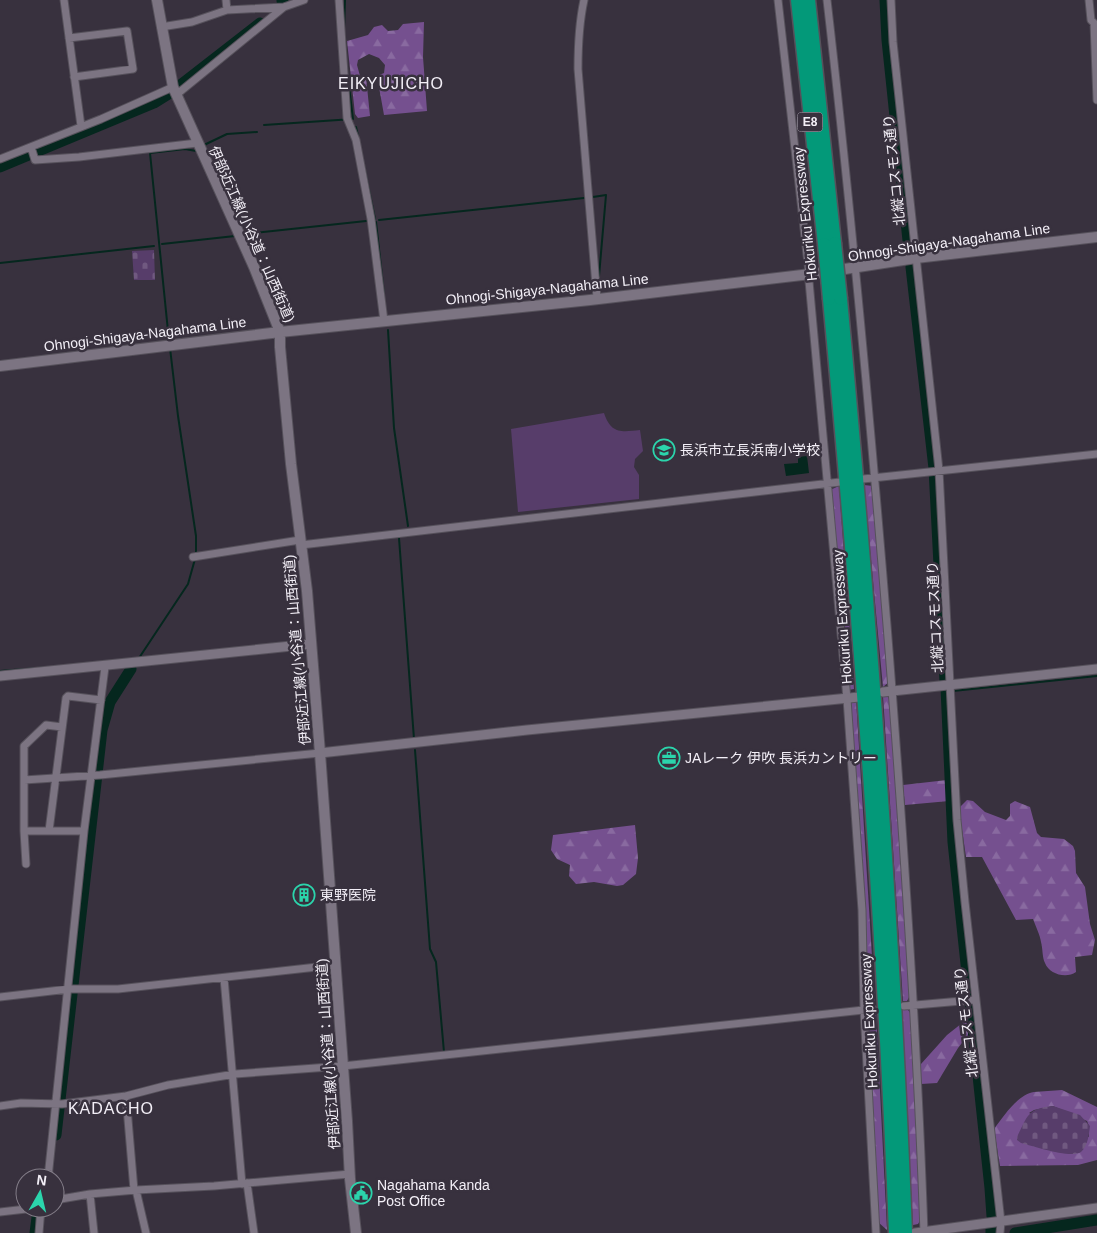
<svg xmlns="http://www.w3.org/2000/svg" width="1097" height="1233" viewBox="0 0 1097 1233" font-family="Helvetica,'Noto Sans JP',sans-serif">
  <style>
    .forest { fill: url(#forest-firs); fill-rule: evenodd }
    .cemetery { fill: url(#cemetery-stones) }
    .pitch { fill: #573d6a }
    .water { fill: #05271e }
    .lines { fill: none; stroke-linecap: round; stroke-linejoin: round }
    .stream { stroke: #05271e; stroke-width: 2 }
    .river { stroke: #05271e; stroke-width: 11 }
    .minor-casing { stroke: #56515b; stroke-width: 9 }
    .tertiary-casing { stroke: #56515b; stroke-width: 11 }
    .secondary-casing { stroke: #56515b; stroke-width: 12 }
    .motorway-casing { stroke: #56515b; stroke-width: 15 }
    .minor { stroke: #7c7482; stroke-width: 7 }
    .tertiary { stroke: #7c7482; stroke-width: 9 }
    .secondary { stroke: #7c7482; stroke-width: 10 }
    .motorway { stroke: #039979; stroke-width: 12 }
    .motorway-bridge-casing { stroke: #56515b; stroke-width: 15; stroke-linecap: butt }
    .motorway-bridge { stroke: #039979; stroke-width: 12 }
    .labels { text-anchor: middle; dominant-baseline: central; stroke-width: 5; stroke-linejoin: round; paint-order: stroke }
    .shield { fill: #38313e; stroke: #bbb6c0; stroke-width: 1 }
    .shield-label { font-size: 12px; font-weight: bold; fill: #f3eff7 }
    .street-label { font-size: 14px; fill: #f3eff7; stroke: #38313e }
    .poi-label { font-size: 14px; fill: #f3eff7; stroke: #38313e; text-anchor: start }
    .quarter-label { font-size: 16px; letter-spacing: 1px; fill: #f3eff7; stroke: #38313e }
  </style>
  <defs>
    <pattern id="forest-firs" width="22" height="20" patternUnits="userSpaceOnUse" patternTransform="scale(1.25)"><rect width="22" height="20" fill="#75508f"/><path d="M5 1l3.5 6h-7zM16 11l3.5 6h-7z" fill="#896aa0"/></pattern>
    <pattern id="cemetery-stones" width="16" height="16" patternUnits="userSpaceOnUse" patternTransform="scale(1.25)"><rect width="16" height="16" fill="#573d6a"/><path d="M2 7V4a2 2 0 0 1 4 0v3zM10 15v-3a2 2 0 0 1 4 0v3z" fill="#705980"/></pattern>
  </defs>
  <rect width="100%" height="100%" fill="#38313e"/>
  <path class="forest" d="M 424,22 L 423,57 L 427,111 L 384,115 L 377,76 L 384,73 L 385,65 L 379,58 L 369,54 L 358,60 L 357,65 L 360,76 L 366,77 L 370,116 L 358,118 L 355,114 L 347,41 L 368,35 L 374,27 L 382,25 L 388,31 L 398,30 L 403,24 Z
    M 864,485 L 873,486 L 889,682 L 883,687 Z
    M 839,486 L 854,689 L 848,690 L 830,490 Z
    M 883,696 L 887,696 L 890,700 L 910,995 L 907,1001 L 903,1001 Z
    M 856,699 L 875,1005 L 871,1005 L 866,1001 L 849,702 Z
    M 947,780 L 949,801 L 905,805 L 903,785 Z
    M 967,800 L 973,801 L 985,812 L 1006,820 L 1010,816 L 1010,804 L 1015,801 L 1030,807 L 1037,833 L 1041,837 L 1064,839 L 1073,846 L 1075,851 L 1076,873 L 1085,887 L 1090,924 L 1095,940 L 1092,955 L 1075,957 L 1076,972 C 1066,979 1049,974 1045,963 C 1042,957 1043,949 1041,942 C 1040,935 1036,927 1033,919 L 1016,920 L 982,857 L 966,857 L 959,808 Z
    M 635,825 L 638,858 L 636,874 L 623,885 L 617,886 L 594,882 L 576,884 L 569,876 L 570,865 L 557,859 L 551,850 L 553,835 Z
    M 901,1010 L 908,1010 L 911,1014 L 922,1217 L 918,1224 L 913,1225 Z
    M 876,1012 L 887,1230 L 878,1222 L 868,1016 L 871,1013 Z
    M 966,1020 L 969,1034 L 958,1048 L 937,1083 L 921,1084 L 921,1064 L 947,1035 Z
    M 1062,1090 L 1097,1107 L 1097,1160 L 1078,1165 L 1000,1166 L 994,1129 C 1004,1116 1017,1095 1034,1092 C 1043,1091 1053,1091 1062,1090 ZM 1053,1106 L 1087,1121 L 1089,1126 L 1089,1137 L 1029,1113 L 1034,1110 Z"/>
  <path class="cemetery" d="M 154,250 L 155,280 L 134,280 L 132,251 Z
    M 1053,1106 L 1080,1115 L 1090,1126 C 1089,1134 1088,1146 1081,1152 C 1071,1159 1033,1146 1021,1143 L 1017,1140 L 1017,1137 C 1028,1115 1027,1109 1053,1106 Z"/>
  <path class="pitch" d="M 604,413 C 611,434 621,432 640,430 L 643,451 L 635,459 L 634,467 L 639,475 L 639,499 L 518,512 L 511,429 Z"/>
  <path class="water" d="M 807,456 L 809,473 L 786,476 L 784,464 L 798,463 L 798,457 Z"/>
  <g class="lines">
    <path class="stream" d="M 344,29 L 345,0
      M 264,125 L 353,119 L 348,78
      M 356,127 L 358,136
      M 204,145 L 227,134 L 257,132
      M 364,166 L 375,219
      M 593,197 L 606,195 L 599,276
      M 379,220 L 584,198
      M 376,222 L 384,294
      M 245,234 L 366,221
      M 162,244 L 235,236
      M 0,263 L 154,246
      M 388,330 L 394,428 L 408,526
      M 169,341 L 150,153 L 185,149 L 196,151 L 198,149
      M 170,348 L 178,416 L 196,536 L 196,554
      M 399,538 L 414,739
      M 139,658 L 188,584 L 195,559
      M 0,671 L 50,667
      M 953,691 L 1097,676
      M 415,750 L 430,949 L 436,962 L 444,1052"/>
    <path class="river" d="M 885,0 L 887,40 L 909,250
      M 282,1 L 283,0
      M 0,167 L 154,103 L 170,93 L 260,23
      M 911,267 L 934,468 L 945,681
      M 946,688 L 953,842 L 990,1188 L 992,1216
      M 56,1135 L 102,730 L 110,702 L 131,669
      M 991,1228 L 991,1233
      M 35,1233 L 38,1210
      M 1015,1233 L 1097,1220"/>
    <g class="minor-casing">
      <path id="minor" d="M 64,0 L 81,126
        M 226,0 L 227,10
        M 339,0 L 347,118 L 356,140 L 371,219 L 384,321
        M 584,0 C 579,23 578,46 578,69 L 597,298
        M 778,0 L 809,272 L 809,281 L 847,699 L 862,910 L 864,1010 L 876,1233
        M 827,0 C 851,208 870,416 887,625 C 903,827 917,1030 924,1233
        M 891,0 L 893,42 L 939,470 L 957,820 L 965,902 L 1001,1222 L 1000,1233
        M 1089,0 L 1091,20 L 1094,23 L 1097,100
        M 161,27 L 192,22 L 227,10 L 284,7 L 304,0
        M 69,38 L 127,31 L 133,69 L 74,77
        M 176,95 L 284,7
        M 31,147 L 35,160 L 79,157 L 197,143
        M 0,159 L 101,119 L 173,87
        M 863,479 L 1097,454
        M 301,545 L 840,482
        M 193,557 L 300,540
        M 24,780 L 100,775 L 320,753
        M 24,831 L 84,831
        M 49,831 L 66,698 L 68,696 L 101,700
        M 26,864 L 24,831 L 24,746 L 46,725 L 62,727
        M 224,978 L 242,1184
        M 0,997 L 69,989 L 118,989 L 335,965
        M 904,1006 L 973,1000
        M 126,1096 L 134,1190
        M 0,1106 L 21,1103 L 62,1104 L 126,1096 L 168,1085 L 235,1074 L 343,1066 L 873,1009
        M 48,1178 L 84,831 L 105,667
        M 247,1183 L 254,1233
        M 136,1190 L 146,1233
        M 90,1194 L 94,1233
        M 55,1200 L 90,1194 L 136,1190 L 214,1186 L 350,1174
        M 0,1212 L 35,1208
        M 39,1233 L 41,1208"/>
    </g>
    <g class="tertiary-casing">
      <path id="tertiary" d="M 0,676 L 311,644
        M 883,692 L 1097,669
        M 320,753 L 527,730 L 859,697
        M 915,1233 L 1097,1208"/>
    </g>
    <g class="secondary-casing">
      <path id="secondary" d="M 157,0 L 173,87 L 254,267 L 280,332 L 280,347 L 291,464 L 307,591 L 320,753 L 347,1121 L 350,1179 L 356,1233
        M 0,366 L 280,332 L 590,300 L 819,273 L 916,258 L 1097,237"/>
    </g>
    <g class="motorway-casing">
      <path id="motorway" d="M 797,0 L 824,244
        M 809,0 L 835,243
        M 829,299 C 858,610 883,921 895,1233
        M 841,299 C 870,610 894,921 906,1233"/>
    </g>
    <use href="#minor" class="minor"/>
    <use href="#tertiary" class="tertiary"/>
    <use href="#secondary" class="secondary"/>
    <use href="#motorway" class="motorway"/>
    <g class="motorway-bridge-casing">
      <path id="motorway-bridge" d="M 835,243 L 841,299
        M 824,244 L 829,299"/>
    </g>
    <use href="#motorway-bridge" class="motorway-bridge"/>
  </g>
  <defs>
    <g id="school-ring" transform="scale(1.125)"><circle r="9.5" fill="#38313e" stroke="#2bd5ac" stroke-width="1.5"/><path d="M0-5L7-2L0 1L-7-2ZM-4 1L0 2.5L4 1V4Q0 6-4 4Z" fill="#2bd5ac"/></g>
    <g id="office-ring" transform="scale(1.125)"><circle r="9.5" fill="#38313e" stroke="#2bd5ac" stroke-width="1.5"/><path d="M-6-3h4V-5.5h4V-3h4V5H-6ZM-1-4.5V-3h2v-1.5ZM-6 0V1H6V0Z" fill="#2bd5ac"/></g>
    <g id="building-ring" transform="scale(1.125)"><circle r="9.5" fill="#38313e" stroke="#2bd5ac" stroke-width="1.5"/><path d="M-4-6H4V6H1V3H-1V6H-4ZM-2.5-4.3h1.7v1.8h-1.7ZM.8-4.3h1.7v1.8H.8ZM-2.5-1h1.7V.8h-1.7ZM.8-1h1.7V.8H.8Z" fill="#2bd5ac"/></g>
    <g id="civic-ring" transform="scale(1.125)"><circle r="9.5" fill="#38313e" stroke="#2bd5ac" stroke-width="1.5"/><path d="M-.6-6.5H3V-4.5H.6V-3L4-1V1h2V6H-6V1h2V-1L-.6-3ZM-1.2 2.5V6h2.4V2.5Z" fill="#2bd5ac"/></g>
  </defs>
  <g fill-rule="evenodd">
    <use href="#school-ring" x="664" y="450"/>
    <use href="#office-ring" x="669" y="758"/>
    <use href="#building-ring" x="304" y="895"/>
    <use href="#civic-ring" x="361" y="1193"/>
  </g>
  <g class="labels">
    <rect class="shield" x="797.5" y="112.5" width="25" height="19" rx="4"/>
    <g class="shield-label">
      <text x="810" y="122">E8</text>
    </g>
    <g class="street-label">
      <text transform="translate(894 170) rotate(-96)">北縦コスモス通り</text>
      <text transform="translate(805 214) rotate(-96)">Hokuriku Expressway</text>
      <text transform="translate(252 234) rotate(66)">伊部近江線(小谷道：山西街道)</text>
      <text transform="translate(949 242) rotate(-8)">Ohnogi-Shigaya-Nagahama Line</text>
      <text transform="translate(547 289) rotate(-6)">Ohnogi-Shigaya-Nagahama Line</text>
      <text transform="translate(145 334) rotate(-7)">Ohnogi-Shigaya-Nagahama Line</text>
      <text transform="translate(842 617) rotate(-94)">Hokuriku Expressway</text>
      <text transform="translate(935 617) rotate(-93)">北縦コスモス通り</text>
      <text transform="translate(297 650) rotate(-95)">伊部近江線(小谷道：山西街道)</text>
      <text transform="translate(869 1021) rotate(-93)">Hokuriku Expressway</text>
      <text transform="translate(966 1022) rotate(-97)">北縦コスモス通り</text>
      <text transform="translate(328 1054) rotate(-94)">伊部近江線(小谷道：山西街道)</text>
    </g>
    <g class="poi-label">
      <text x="680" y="450">長浜市立長浜南小学校</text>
      <text x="685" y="758">JAレーク 伊吹 長浜カントリー</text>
      <text x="320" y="895">東野医院</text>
      <text x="377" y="1185">Nagahama Kanda<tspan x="377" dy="16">Post Office</tspan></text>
    </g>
    <g class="quarter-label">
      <text x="391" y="83">EIKYUJICHO</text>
      <text x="111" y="1108">KADACHO</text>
    </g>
  </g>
  <g transform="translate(40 1193) rotate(8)"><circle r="24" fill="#38313e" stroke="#837d88"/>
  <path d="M0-4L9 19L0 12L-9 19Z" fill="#2bd5ac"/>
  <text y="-8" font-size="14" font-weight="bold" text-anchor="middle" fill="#f3eff7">N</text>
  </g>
</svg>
